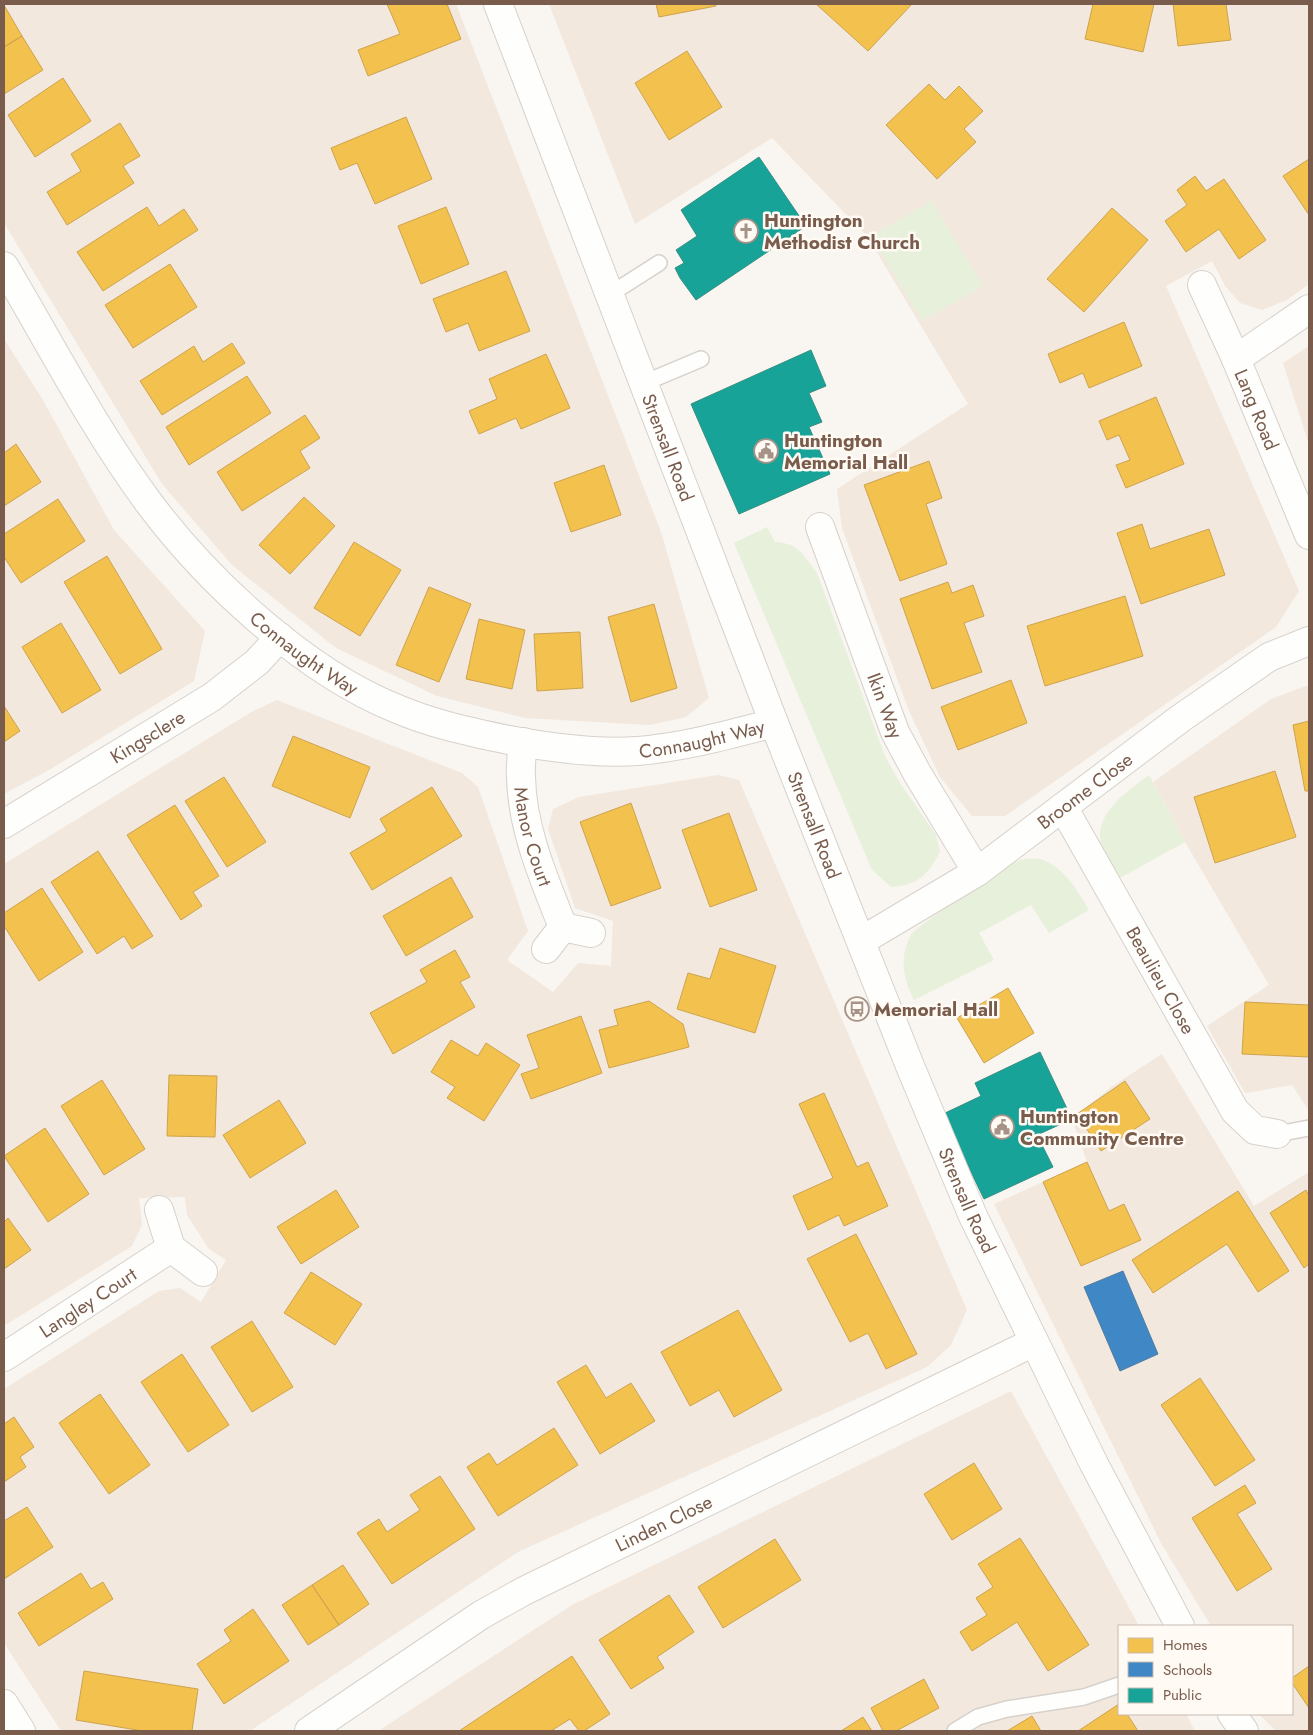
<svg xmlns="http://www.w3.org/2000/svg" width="1313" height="1735" viewBox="0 0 1313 1735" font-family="Jost,sans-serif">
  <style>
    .residential { fill: #f2e8de }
    .green { fill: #e7f0db }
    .homes { fill: #f2c14e; stroke: #cea34e }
    .schools { fill: #3f88c5; stroke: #517ba1 }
    .public { fill: #17a398; stroke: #358e82 }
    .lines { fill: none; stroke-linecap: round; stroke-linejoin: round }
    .service-casing { stroke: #d7d1cb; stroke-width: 18 }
    .minor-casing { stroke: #d7d1cb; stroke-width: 30 }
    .tertiary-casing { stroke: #d7d1cb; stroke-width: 30 }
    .service { stroke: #fefefd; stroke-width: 15 }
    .minor { stroke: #fefefd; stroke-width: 28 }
    .tertiary { stroke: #fefefd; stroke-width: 28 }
    .labels { text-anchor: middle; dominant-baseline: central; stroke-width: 5; stroke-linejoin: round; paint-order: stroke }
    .poi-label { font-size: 19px; font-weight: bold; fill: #7a5c4d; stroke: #fffaf3; text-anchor: start }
    .street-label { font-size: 19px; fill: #7a5c4d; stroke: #fffaf3 }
  </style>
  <rect width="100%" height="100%" fill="#f9f5f0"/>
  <path class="residential" d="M 4,4 L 456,4 L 661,532 L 709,698 L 686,717 L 650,725 L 525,718 L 437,696 L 336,648 L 232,565 L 162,484 L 4,223 Z
    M 549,4 L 1309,4 L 1309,284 L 1287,300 L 1262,310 L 1240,303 L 1225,286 L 1212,261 L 1166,286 L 1299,591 L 1276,627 L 1005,816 L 972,816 L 940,777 L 909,711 L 842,528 L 837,489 L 968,404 L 867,236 L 772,138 L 635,224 Z
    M 4,339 L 43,400 L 114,530 L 205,631 L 194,681 L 49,770 L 4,794 Z
    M 1309,346 L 1309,445 L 1283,363 Z
    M 1309,685 L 1309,1111 L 1292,1085 L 1245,1093 L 1207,1026 L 1269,985 L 1185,842 L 1153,782 L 1271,699 Z
    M 277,700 L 462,773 L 478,787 L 528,931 L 507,960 L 553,992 L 578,963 L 611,966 L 613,921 L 575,908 L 548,829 L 553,809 L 579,797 L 636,788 L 718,775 L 739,780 L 967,1310 L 951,1345 L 927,1367 L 518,1552 L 250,1731 L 61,1731 L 4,1643 L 4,1389 L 159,1291 L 180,1288 L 201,1302 L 226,1260 L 209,1249 L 187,1215 L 185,1197 L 139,1198 L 142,1225 L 132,1246 L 4,1326 L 4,864 L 253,711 Z
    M 1162,1054 L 1254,1206 L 1309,1172 L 1309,1731 L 1276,1731 L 1259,1714 L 1292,1714 L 1292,1626 L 1211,1626 L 1161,1543 L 994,1204 L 1087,1162 L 1072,1119 L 1111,1087 Z
    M 1011,1391 L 1139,1626 L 1119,1626 L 1119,1714 L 1186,1714 L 1195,1731 L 378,1731 L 572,1605 Z"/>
  <path class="green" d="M 932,201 L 983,286 L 922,321 L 871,236 Z
    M 767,527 L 775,542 C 799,543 803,555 817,573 L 885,756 L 900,783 L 936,835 L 940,852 C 927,876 918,885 891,887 L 872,870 L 734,543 Z
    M 1149,775 L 1185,842 L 1120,878 C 1115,868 1106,858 1102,848 C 1091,814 1127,792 1149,775 Z
    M 1041,859 C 1065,869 1076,888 1089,910 L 1049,933 L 1031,905 L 979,933 L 994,960 L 914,1000 C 903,979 899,957 911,935 C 915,927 1006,866 1018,861 C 1024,858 1034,859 1041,859 Z"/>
  <path class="homes" d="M 387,4 L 447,4 L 461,39 L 368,76 L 358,50 L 400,34 Z
    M 656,4 L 716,4 L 716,6 L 659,17 Z
    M 816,4 L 912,4 L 868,51 Z
    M 1093,4 L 1154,4 L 1143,52 L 1085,39 Z
    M 1173,4 L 1226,4 L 1231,40 L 1178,46 Z
    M 4,5 L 22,36 L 4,47 Z
    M 22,36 L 43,70 L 4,94 L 4,47 Z
    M 687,51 L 722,107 L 669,140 L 635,83 Z
    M 63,78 L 91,121 L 35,157 L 8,115 Z
    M 929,84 L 945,100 L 959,86 L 983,111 L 964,129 L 976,142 L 937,179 L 886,125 Z
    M 406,117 L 432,179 L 375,204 L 357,163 L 340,170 L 331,148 Z
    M 120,123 L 140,156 L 123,166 L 134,183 L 67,225 L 47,192 L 81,171 L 71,154 Z
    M 1309,159 L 1309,215 L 1283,176 Z
    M 1195,176 L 1206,191 L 1224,179 L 1266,240 L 1239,259 L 1219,229 L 1186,252 L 1165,221 L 1187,205 L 1177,190 Z
    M 147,207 L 159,226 L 184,209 L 198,230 L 103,291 L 77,252 Z
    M 446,207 L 469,264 L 421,284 L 398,226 Z
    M 1112,208 L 1148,240 L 1084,312 L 1047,279 Z
    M 170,264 L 197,307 L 133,348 L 105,305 Z
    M 506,271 L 530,331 L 479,351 L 468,323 L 446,332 L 433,299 Z
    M 1124,322 L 1142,366 L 1089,388 L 1083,373 L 1060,383 L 1048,354 Z
    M 232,343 L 245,363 L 162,415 L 140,381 L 194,346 L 203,362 Z
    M 546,354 L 570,408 L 521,429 L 516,418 L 479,434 L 469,411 L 497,399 L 489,379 Z
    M 247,376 L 271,413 L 189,465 L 166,427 Z
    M 1156,397 L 1184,464 L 1126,488 L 1116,465 L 1130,460 L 1119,435 L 1107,440 L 1099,421 Z
    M 305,415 L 320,438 L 300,451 L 310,468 L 242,511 L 217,472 Z
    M 16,444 L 41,482 L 4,506 L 4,453 Z
    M 929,461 L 942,498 L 926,504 L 947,564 L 900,581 L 864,485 Z
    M 604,465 L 621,515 L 571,532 L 554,483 Z
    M 304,497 L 335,526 L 290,574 L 259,545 Z
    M 58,499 L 85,541 L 21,583 L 4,557 L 4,534 Z
    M 1142,524 L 1150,549 L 1209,529 L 1225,575 L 1141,604 L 1117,533 Z
    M 354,542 L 401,570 L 360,636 L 314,608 Z
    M 107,556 L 162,649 L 120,674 L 64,582 Z
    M 948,582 L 952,593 L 973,585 L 984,616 L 964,623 L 982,672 L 932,689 L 900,599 Z
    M 429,587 L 471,604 L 439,682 L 396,665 Z
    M 1125,596 L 1143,656 L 1045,686 L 1027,626 Z
    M 654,604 L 677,688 L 631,702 L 608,617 Z
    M 479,619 L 525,630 L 512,689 L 466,679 Z
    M 61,623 L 101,690 L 62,713 L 22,647 Z
    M 580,632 L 583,688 L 537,691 L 534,634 Z
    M 1011,680 L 1027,723 L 958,750 L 941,707 Z
    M 4,706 L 20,731 L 4,742 Z
    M 1309,721 L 1309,791 L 1305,791 L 1293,725 Z
    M 293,736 L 370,767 L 350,818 L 272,786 Z
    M 1275,771 L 1296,837 L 1215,863 L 1194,797 Z
    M 224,777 L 266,842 L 227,867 L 185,801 Z
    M 432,787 L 462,836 L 372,890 L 350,853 L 387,831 L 380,819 Z
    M 631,803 L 661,888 L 611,906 L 580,822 Z
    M 175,805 L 219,876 L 193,892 L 202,906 L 181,920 L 127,835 Z
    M 729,813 L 757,890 L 710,907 L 682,830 Z
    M 98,851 L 153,936 L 132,949 L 124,936 L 97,954 L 51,882 Z
    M 451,877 L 473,917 L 406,956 L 383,916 Z
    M 42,888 L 83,952 L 39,981 L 4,926 L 4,913 Z
    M 720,948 L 776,966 L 755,1033 L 677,1009 L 688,973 L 710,979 Z
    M 455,950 L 470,977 L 460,982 L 475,1007 L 393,1054 L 370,1013 L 427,982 L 420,970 Z
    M 1008,988 L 1034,1033 L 984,1063 L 957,1018 Z
    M 649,1001 L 683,1024 L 689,1047 L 609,1068 L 599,1030 L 618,1025 L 614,1010 Z
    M 1245,1002 L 1309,1005 L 1309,1057 L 1242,1054 Z
    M 581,1016 L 602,1073 L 531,1099 L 521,1074 L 539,1068 L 527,1035 Z
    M 451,1040 L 478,1056 L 486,1043 L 520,1065 L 484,1121 L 447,1098 L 455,1087 L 431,1072 Z
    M 169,1075 L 217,1076 L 215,1137 L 167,1136 Z
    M 102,1080 L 145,1149 L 104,1175 L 61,1106 Z
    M 1125,1081 L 1150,1119 L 1101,1151 L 1077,1114 Z
    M 824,1093 L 857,1167 L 868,1162 L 888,1206 L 844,1226 L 839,1215 L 808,1230 L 793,1196 L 833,1178 L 799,1104 Z
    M 279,1100 L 306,1143 L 250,1178 L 223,1135 Z
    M 45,1128 L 89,1194 L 48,1222 L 4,1156 Z
    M 1087,1162 L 1109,1211 L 1124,1204 L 1141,1240 L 1081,1266 L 1043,1182 Z
    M 336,1190 L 359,1227 L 301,1264 L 277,1227 Z
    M 1306,1190 L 1309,1196 L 1309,1264 L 1304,1268 L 1270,1213 Z
    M 1238,1191 L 1289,1271 L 1258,1292 L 1227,1244 L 1153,1293 L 1132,1260 Z
    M 8,1218 L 31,1250 L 4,1269 L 4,1222 Z
    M 856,1234 L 917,1354 L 886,1369 L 868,1333 L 850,1342 L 807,1259 Z
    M 311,1272 L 362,1304 L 335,1345 L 284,1313 Z
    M 738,1310 L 782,1390 L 734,1417 L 719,1390 L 690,1406 L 661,1352 Z
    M 252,1321 L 293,1387 L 252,1412 L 211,1347 Z
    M 182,1354 L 229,1425 L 188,1452 L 141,1382 Z
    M 586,1365 L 606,1398 L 631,1383 L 655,1421 L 600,1454 L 557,1382 Z
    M 1200,1378 L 1255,1460 L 1215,1486 L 1161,1405 Z
    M 100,1394 L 150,1465 L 109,1494 L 59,1423 Z
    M 14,1417 L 34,1447 L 20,1457 L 26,1467 L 4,1482 L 4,1424 Z
    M 554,1428 L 578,1465 L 498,1516 L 467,1467 L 489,1453 L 497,1465 Z
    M 974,1463 L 1002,1509 L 952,1540 L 924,1494 Z
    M 440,1476 L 475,1529 L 392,1584 L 357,1533 L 379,1519 L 387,1532 L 420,1510 L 410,1495 Z
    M 1245,1485 L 1256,1503 L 1237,1514 L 1272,1569 L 1237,1591 L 1192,1518 Z
    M 27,1507 L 53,1547 L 4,1579 L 4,1521 Z
    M 1020,1538 L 1089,1645 L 1048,1671 L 1017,1622 L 972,1651 L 960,1632 L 987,1615 L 976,1598 L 993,1587 L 978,1564 Z
    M 775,1539 L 801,1580 L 723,1628 L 698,1587 Z
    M 343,1565 L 369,1604 L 339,1625 L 312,1585 Z
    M 81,1573 L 91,1589 L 103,1582 L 113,1599 L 39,1646 L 18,1613 Z
    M 312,1585 L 339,1625 L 308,1645 L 282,1605 Z
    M 669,1595 L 694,1632 L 657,1657 L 664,1668 L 631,1689 L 599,1640 Z
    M 253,1609 L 289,1661 L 224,1704 L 197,1664 L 231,1641 L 224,1630 Z
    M 572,1656 L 610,1714 L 584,1731 L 579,1731 L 570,1719 L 551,1731 L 459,1731 Z
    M 1309,1666 L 1309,1708 L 1292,1683 L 1292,1678 Z
    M 84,1671 L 198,1689 L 192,1731 L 143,1731 L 76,1720 Z
    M 924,1679 L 939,1708 L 896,1731 L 883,1731 L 871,1708 Z
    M 1119,1704 L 1119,1714 L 1127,1714 L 1138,1731 L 1078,1731 Z
    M 1032,1716 L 1041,1731 L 1007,1731 Z
    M 863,1717 L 872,1731 L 841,1731 Z"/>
  <path class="schools" d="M 1123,1271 L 1158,1354 L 1120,1371 L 1084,1287 Z"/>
  <path class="public" d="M 759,157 L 806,226 L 696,300 L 680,278 L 675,268 L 684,263 L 676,250 L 697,236 L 681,210 Z
    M 811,350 L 826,386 L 809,393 L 822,422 L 809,427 L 830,474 L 739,514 L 691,404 Z
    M 1040,1052 L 1072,1119 L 1037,1135 L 1053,1167 L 984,1199 L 943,1114 L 981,1096 L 975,1083 Z"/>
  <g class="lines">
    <g class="service-casing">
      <path id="service" d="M 609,295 L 659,263
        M 644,383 L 701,359
        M 1277,1134 L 1309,1128
        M 955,1731 L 978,1717 L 1007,1709 L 1084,1697 L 1119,1685"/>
    </g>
    <g class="minor-casing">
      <g id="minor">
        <path id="s1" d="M 4,266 C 51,345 94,429 149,503 C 207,581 304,671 395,708 C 432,724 470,732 509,740 C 551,748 595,754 638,751 C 685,747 728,735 774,723"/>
        <path id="s2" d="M 1202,285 L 1236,359 L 1309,535"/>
        <path d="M 1236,359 L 1309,309"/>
        <path id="s3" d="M 820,527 L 895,732 L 917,773 L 977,872"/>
        <path id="s4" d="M 523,742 C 522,754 520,766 521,777 C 522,829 544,879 563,927"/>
        <path id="s5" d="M 1063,807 L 1235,1111 L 1255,1130 L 1277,1134"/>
        <path id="s6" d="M 4,824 L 212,697 L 257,662 L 280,637"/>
        <path id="s7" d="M 861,941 L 977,872 L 1181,718 L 1269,657 L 1309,641"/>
        <path d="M 546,949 L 563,927 L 591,933"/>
        <path d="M 159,1210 L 171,1248 L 203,1272"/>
        <path id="s8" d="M 4,1357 L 171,1248"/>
        <path d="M 4,1704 L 21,1731"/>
        <path id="s9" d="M 309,1731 L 481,1615 L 524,1591 L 1034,1342"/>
      </g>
    </g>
    <g class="tertiary-casing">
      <g id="tertiary">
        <path id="s10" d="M 498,4 L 774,723 L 910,1066 L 973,1216 L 1094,1464 L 1180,1626"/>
        <path d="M 1232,1714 L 1244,1731"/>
      </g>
    </g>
    <use href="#service" class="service"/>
    <use href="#minor" class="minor"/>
    <use href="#tertiary" class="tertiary"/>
  </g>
  <defs>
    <g id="church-ring" transform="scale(1.25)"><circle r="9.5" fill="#fffaf3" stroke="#a69286" stroke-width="1.5"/><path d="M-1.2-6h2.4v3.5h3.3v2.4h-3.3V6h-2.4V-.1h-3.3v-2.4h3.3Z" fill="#a69286"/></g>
    <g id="civic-ring" transform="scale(1.25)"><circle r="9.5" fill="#fffaf3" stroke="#a69286" stroke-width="1.5"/><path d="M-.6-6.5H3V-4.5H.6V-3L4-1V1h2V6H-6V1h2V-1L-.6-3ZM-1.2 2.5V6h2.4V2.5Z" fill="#a69286"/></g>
    <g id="bus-ring" transform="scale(1.25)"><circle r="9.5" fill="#fffaf3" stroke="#a69286" stroke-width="1.5"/><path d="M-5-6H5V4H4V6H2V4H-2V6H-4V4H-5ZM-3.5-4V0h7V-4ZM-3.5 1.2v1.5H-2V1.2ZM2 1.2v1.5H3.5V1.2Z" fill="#a69286"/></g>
  </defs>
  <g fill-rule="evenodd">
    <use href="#church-ring" x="746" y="231"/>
    <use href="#civic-ring" x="766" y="451"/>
    <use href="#bus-ring" x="857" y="1009"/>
    <use href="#civic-ring" x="1002" y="1127"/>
  </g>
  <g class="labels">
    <g class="poi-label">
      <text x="764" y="220">Huntington<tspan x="764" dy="22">Methodist Church</tspan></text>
      <text x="784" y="440">Huntington<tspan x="784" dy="22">Memorial Hall</tspan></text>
      <text x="874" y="1009">Memorial Hall</text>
      <text x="1020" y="1116">Huntington<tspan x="1020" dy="22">Community Centre</tspan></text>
    </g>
    <g class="street-label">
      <text stroke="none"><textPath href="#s2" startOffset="136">Lang Road</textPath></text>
      <text stroke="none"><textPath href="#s10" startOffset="475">Strensall Road</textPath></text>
      <text stroke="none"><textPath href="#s1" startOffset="495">Connaught Way</textPath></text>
      <text stroke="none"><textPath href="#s3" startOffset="190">Ikin Way</textPath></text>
      <text stroke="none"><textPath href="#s6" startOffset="168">Kingsclere</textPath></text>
      <text stroke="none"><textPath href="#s1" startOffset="915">Connaught Way</textPath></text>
      <text stroke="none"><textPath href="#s7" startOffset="270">Broome Close</textPath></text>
      <text stroke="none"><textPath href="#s10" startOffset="880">Strensall Road</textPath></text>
      <text stroke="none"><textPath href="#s4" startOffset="96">Manor Court</textPath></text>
      <text stroke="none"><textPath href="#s5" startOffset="199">Beaulieu Close</textPath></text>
      <text stroke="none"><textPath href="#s10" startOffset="1285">Strensall Road</textPath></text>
      <text stroke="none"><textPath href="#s8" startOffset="100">Langley Court</textPath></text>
      <text stroke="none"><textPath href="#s9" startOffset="412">Linden Close</textPath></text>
    </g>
  </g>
  <rect width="1313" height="1735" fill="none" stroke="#7a5c4d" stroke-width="10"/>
  <rect x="1118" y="1625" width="175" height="90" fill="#fffaf3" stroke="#cabbb1"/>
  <rect x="1128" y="1638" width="25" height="15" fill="#f2c14e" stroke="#cabbb1"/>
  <text x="1163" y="1650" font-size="15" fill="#7a5c4d">Homes</text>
  <rect x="1128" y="1662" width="25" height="15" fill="#3f88c5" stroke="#cabbb1"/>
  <text x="1163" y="1675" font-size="15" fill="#7a5c4d">Schools</text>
  <rect x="1128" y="1688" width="25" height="15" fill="#17a398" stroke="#cabbb1"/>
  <text x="1163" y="1700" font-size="15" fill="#7a5c4d">Public</text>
</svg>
